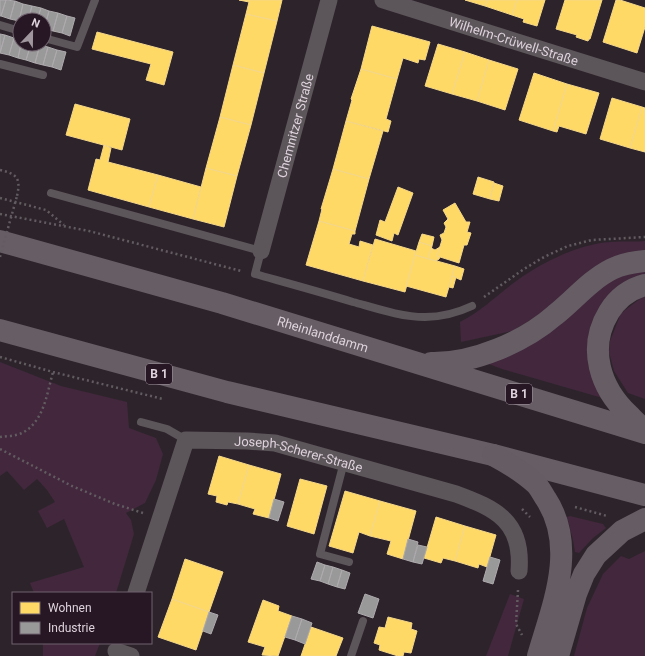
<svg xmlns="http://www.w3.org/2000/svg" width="645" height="656" viewBox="0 0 645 656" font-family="Roboto,sans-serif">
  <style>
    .green { fill: #42273d }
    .homes { fill: #ffd966; stroke: #f5d789 }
    .industry { fill: #999; stroke: #aeaaad }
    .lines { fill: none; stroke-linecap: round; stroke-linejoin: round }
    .path { stroke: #625c61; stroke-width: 2.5; stroke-dasharray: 2 3; stroke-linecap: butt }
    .service { stroke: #5c555a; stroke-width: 8 }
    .minor { stroke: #5c555a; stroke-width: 17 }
    .primary { stroke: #675e65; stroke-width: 22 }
    .trunk { stroke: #665c64; stroke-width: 22 }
    .path-bridge { stroke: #625c61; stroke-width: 2.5; stroke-dasharray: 2 3; stroke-linecap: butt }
    .labels { text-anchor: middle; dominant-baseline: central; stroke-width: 4; stroke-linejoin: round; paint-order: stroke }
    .shield { fill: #271624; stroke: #a79aa5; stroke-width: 1 }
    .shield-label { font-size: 12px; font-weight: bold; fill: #ded3dc }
    .street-label { font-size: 13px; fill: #ded3dc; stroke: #271624 }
  </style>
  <rect width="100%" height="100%" fill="#2d242b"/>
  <path class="green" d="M 645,241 L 645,252 L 512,331 L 461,342 L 460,322 C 482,311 499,293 519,279 C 545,261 579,244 611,242 C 623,241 634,242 645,241 Z
    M 645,271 L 645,276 L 608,299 L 606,399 L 502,369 L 475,359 L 586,298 L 618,277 Z
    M 645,296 L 645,399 L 628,393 L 614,371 L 609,352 L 610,341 L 621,313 L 641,298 Z
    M 0,362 L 61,386 L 127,402 L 129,428 L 156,438 L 163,454 L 156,480 L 145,503 L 126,513 L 131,520 L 134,534 L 116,593 L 34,593 L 30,583 L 84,567 L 64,519 L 47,528 L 38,511 L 55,502 L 47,490 L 37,479 L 24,490 L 7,471 L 0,476 Z
    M 570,516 L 603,524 L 606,528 L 593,538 L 579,553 L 575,552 L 573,540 L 567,517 Z
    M 645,551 L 645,656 L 574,656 L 587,608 L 603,574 L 621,556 L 629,559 Z
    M 510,594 L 524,599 L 508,656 L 486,656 Z
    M 43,643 L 100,643 L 95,656 L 43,656 Z"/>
  <path class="homes" d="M 239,0 L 282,0 L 277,21 L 246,14 L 249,2 Z
    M 465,0 L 487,0 L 485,6 Z
    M 487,0 L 517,0 L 512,15 L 485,6 Z
    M 517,0 L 545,0 L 537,26 L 523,22 L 524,19 L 512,15 Z
    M 565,0 L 602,0 L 590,39 L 589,39 L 588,41 L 576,37 L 577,35 L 556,29 Z
    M 616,0 L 620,0 L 645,8 L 645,27 L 637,53 L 603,42 Z
    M 246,14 L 277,21 L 264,73 L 233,65 Z
    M 372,26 L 430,42 L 425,60 L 419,59 L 418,63 L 403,58 L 397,79 L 361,69 Z
    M 97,32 L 173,52 L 164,85 L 146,80 L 151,64 L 92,49 Z
    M 438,44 L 465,52 L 452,94 L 425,86 Z
    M 465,52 L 489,60 L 477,101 L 452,94 Z
    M 489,60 L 518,69 L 505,110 L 477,101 Z
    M 233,65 L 264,73 L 251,125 L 220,117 Z
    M 361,69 L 397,79 L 386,119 L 391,121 L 388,132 L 346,121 L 352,100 L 351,99 Z
    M 534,73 L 567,84 L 553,131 L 519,120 Z
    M 567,84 L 599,93 L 586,134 L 559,126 L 557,132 L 553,131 Z
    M 612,98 L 642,107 L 630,148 L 600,139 Z
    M 75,104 L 130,119 L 122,150 L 66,135 Z
    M 642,107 L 645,108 L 645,152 L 630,148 Z
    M 220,117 L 251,125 L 237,176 L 206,168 Z
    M 346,121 L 383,131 L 369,179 L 333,169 Z
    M 104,145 L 111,148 L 108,162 L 158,175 L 149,207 L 88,190 L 96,159 L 100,160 Z
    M 206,168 L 237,176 L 224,227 L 193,219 Z
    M 333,169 L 369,179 L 355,231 L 319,221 L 322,209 L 321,209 Z
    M 158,175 L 201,187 L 193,219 L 149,207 Z
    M 478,177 L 494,182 L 490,199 L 473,194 Z
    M 494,183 L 503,186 L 499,201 L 490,199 Z
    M 398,187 L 413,193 L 398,235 L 394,233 L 392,241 L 376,235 L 380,220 L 385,222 Z
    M 455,203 L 466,222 L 470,222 L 467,232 L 471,233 L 467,245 L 464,245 L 459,263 L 437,256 L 442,240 L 440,235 L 444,233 L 446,227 L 444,223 L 448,219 L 443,210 Z
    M 319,221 L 355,231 L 355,234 L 352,234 L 349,244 L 359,247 L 360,241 L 373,245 L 363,281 L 306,265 Z
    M 422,234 L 434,237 L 432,246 L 419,242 Z
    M 375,239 L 416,251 L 405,292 L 363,281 Z
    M 419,242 L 432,246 L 428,259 L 415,255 Z
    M 440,247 L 437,256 L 440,257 L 439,259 L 436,261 L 428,259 L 431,248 L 435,250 Z
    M 415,255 L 455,266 L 446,297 L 406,286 Z
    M 455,266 L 464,269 L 461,280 L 452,276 Z
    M 452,276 L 456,277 L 453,288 L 449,287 Z
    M 219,456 L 249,465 L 238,504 L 228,502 L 227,505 L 216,502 L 217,496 L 208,494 Z
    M 249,465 L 281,474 L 269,518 L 253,514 L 255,509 L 238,504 Z
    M 300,479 L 327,486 L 314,534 L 287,526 Z
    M 345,491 L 380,501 L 370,536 L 359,532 L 353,553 L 329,546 Z
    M 380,501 L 416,511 L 403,559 L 387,554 L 391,541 L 370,536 Z
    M 436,517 L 465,526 L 455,561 L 443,558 L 441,563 L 424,558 Z
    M 465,526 L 496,535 L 487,567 L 479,564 L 478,568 L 455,561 Z
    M 185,559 L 223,572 L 209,612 L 172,599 Z
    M 172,599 L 209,612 L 196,650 L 158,637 Z
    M 263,600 L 279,606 L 278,611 L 292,616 L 278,656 L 262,655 L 265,647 L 248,642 Z
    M 388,617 L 412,623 L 411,629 L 417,631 L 411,653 L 404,652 L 403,656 L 398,656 L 379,650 L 380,645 L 374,643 L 379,627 L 385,628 Z
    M 311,627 L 343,638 L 336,656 L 301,656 Z"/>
  <path class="industry" d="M 0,0 L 6,0 L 1,16 L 0,16 Z
    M 6,0 L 15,1 L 10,19 L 1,16 Z
    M 15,1 L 23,4 L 19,21 L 10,19 Z
    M 23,4 L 32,6 L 28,20 L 20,20 L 20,22 L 19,21 Z
    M 32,6 L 41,8 L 37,20 L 28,20 Z
    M 41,8 L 49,11 L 44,29 L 44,20 L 37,20 Z
    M 49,11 L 58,13 L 53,31 L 44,29 Z
    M 58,13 L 67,16 L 62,33 L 53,31 Z
    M 67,16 L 75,18 L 70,36 L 62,33 Z
    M 0,34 L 5,35 L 0,53 Z
    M 5,35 L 14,38 L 9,55 L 0,53 Z
    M 14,38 L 20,39 L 20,44 L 21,44 L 18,58 L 9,55 Z
    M 21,44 L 31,44 L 26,60 L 18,58 Z
    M 31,44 L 40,45 L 35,63 L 26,60 Z
    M 40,45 L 48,47 L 43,65 L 35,63 Z
    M 48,47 L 57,50 L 52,67 L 43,65 Z
    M 57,50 L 66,52 L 61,70 L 52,67 Z
    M 274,499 L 284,502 L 278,521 L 269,518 Z
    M 408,539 L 418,542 L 413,562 L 403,559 Z
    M 418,545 L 427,547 L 422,564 L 413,562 Z
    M 490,557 L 500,560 L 493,584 L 483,581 Z
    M 317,562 L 325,565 L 320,581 L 311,579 Z
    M 325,565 L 333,567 L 328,584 L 320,581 Z
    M 333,567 L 342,570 L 337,587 L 328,584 Z
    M 342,570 L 350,573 L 345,589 L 337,587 Z
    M 365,594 L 379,599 L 373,618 L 358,613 Z
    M 209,612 L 218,615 L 211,634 L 203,631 Z
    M 292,616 L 302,619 L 295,640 L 285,637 Z
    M 302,619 L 312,623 L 305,644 L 295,640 Z"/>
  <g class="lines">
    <path class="path" d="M 0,170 C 17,174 21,178 17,196
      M 0,198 L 46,210 L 64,225
      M 0,214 L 89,231 L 241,271
      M 484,297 L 524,269 L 544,257 L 568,246 L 592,240 L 645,237
      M 0,357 L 53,372 L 163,399
      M 0,437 C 7,436 16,436 22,433 C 44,422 47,393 53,372
      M 0,449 L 72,486 L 115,504 L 143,513
      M 575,507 L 607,516
      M 522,509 L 530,517
      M 518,590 L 516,624 L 522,635"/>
    <path class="service" d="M 0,25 L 20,31
      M 44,38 L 77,47 L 95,0
      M 0,64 L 43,75
      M 51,193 L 261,251 L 255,274 C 287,283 320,292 353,302 C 375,308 401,317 425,317 C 442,317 457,313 472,306
      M 141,422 L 167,429 L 186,440
      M 344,462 L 320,554 L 349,562
      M 351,656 L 363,621"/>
    <g class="minor">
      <path id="s1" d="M 383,0 L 645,82"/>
      <path id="s2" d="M 261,251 L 329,0"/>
      <path id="s3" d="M 136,593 L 186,440 L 247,441 L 275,443 L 456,494 C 497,509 523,522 519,571"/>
      <path d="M 116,651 L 131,656"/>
    </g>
    <g class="primary">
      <path id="s4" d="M 0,241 L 222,303 L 645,433"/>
      <path d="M 645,285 C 630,289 617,299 609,312 C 587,348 600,388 629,415 C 634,420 639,426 645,429"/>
      <path d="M 0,330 L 227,392 L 493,455 L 645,495"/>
      <path d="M 431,363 C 473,364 524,342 555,315 C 574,300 590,280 612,269 C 622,264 635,262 645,261"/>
    </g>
    <path class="trunk" d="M 493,455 C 508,463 523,472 536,484 C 540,488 543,495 546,499 C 578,548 552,607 538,656
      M 558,656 L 576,594 L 584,574 L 596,555 L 622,531 L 645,519"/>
    <path class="path-bridge" d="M 0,257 L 17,196"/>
  </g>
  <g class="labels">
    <g class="shield">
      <rect x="146" y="364" width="26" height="20" rx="3"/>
      <rect x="506" y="384" width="26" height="20" rx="3"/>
    </g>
    <g class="shield-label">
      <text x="159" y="374">B 1</text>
      <text x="519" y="394">B 1</text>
    </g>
    <g class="street-label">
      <text stroke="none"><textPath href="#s1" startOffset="137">Wilhelm-Crüwell-Straße</textPath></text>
      <text stroke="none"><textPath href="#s2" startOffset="130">Chemnitzer Straße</textPath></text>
      <text stroke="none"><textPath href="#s4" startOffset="336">Rheinlanddamm</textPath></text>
      <text stroke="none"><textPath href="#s3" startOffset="275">Joseph-Scherer-Straße</textPath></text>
    </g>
  </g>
  <rect x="12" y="592" width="140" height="52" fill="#271624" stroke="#70626e"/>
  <rect x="20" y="602" width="20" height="12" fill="#ffd966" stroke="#70626e"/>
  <text x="48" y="612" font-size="12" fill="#ded3dc">Wohnen</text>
  <rect x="20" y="622" width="20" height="12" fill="#999999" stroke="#70626e"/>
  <text x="48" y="632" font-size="12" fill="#ded3dc">Industrie</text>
  <g transform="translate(32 32) rotate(22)"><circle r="19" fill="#271624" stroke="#70626e"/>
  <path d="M0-3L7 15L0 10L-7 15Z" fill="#a0969e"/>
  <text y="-6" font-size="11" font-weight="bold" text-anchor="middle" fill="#ded3dc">N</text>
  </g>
</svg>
